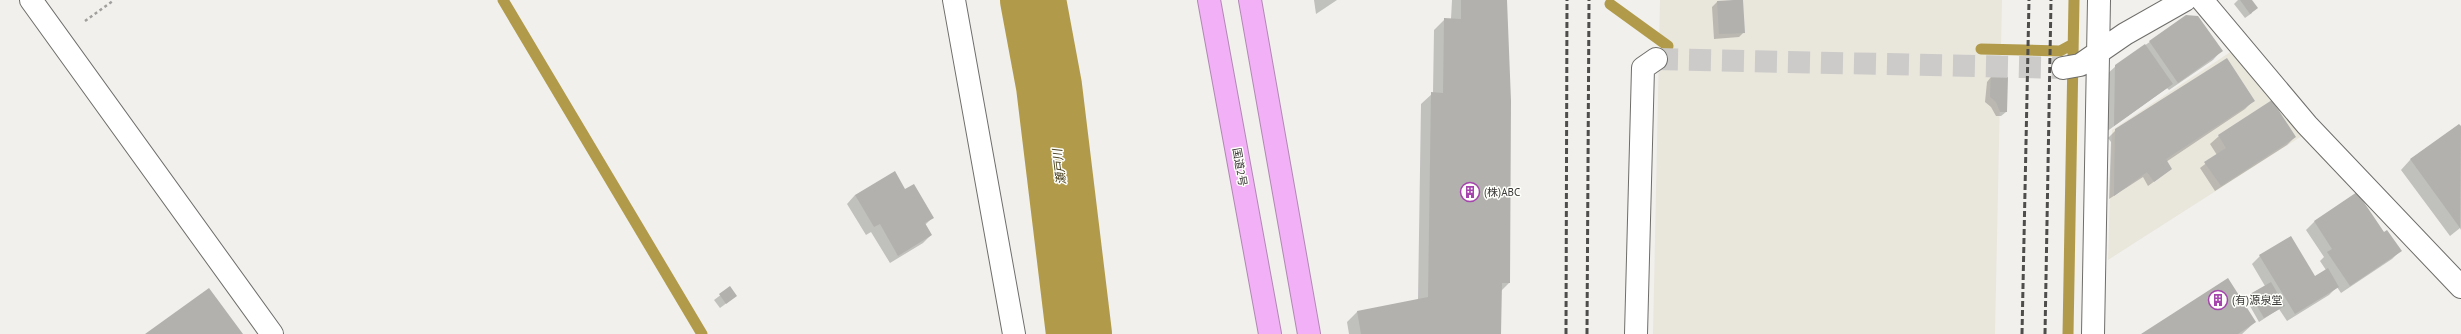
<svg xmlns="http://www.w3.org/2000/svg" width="2461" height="334" viewBox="0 0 2461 334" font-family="'PT Sans','Noto Sans JP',sans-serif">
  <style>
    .built { fill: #e9e6dc }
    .shadow { fill: #0003 }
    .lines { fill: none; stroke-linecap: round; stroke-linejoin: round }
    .stream { stroke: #b19b4a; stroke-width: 11 }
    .river { stroke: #b19b4a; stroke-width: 66 }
    .building { fill: #b2b1ae }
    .street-tunnel { stroke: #cccbc9; stroke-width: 22; stroke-dasharray: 22 11; stroke-linecap: butt }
    .street-casing { stroke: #6e6d6a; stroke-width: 24 }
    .highway-casing { stroke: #b187b3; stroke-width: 24 }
    .path { stroke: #a09f9d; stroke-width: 2.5; stroke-dasharray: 3 3; stroke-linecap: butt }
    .street { stroke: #fff; stroke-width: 22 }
    .highway { stroke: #f2b1f6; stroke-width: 22 }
    .rail { stroke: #4e4d4c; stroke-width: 3; stroke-dasharray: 6 3; stroke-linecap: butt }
    .labels { text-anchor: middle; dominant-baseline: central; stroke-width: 3; stroke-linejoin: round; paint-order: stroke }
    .street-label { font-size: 11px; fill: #393837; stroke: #fefefa }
    .poi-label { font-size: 11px; fill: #393837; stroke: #fefefa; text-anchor: start }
    .water-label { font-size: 12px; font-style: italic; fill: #4b411e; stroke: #fefefa }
  </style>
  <rect width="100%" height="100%" fill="#f1f0ed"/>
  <path class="built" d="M 1660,0 L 2002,0 L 1995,334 L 1653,334 Z
    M 2235,49 L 2305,134 L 2108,260 L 2112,130 Z"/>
  <path class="shadow" d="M 1314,0 L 1337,0 L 1316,14 Z
    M 1452,0 L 1506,0 L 1509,283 L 1501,291 L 1500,334 L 1349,334 L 1347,322 L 1357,312 L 1418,300 L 1421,104 L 1433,93 L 1434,30 L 1445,19 L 1451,19 Z
    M 1742,0 L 1744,32 L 1739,37 L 1714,39 L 1712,7 L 1717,2 Z
    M 2238,0 L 2250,0 L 2252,13 L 2245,18 L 2234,4 Z
    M 2186,16 L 2221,51 L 2213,60 L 2169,90 L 2167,88 L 2106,132 L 2107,74 L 2116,66 Z
    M 1991,77 L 2006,112 L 2001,116 L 1996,116 L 1991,107 L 1985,102 L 1987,82 Z
    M 2253,101 L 2245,109 L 2166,162 L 2171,169 L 2148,186 L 2143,177 L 2109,199 L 2111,142 L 2108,138 L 2116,130 Z
    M 2459,125 L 2461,128 L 2461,230 L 2460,228 L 2450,236 L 2401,170 L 2410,160 Z
    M 2219,136 L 2295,137 L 2287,145 L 2215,191 L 2200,168 L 2217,155 L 2210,144 Z
    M 905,190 L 932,218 L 925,225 L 931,235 L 923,243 L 890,263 L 871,232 L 866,235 L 847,204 L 855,195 Z
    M 2357,194 L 2384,233 L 2400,251 L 2392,259 L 2341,293 L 2337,287 L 2329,295 L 2287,321 L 2279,309 L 2259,322 L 2246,299 L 2265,286 L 2252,264 L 2260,256 L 2314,277 L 2326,270 L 2320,261 L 2324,257 L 2306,230 L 2314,222 Z
    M 730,288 L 736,296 L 720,308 L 714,300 Z
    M 2255,322 L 2242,334 L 2143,334 Z"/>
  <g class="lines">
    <path class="stream" d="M 503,0 L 702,334
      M 1610,4 L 1668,46
      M 1981,49 L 2060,51 L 2073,44
      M 2068,334 L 2074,0"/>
    <path class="river" d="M 1033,0 L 1049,86 L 1079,334"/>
  </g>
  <path class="building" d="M 1461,0 L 1507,0 L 1511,101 L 1510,283 L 1502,283 L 1501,334 L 1361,334 L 1357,311 L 1428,297 L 1431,92 L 1443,93 L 1444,18 L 1461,19 Z
    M 1734,0 L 1743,0 L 1745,33 L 1719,34 L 1717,1 Z
    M 2240,0 L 2252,0 L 2258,8 L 2250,14 Z
    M 2186,15 L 2198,16 L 2223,51 L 2178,83 L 2149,41 Z
    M 2145,44 L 2173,84 L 2114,126 L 2115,65 Z
    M 2227,58 L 2255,101 L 2166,159 L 2172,169 L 2154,182 L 2147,172 L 2114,196 L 2115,129 Z
    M 1991,76 L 2008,77 L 2007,112 L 2000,112 L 1996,102 L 1990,97 Z
    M 2272,100 L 2296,137 L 2221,186 L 2204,162 L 2226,148 L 2218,135 Z
    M 2459,124 L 2461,126 L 2460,228 L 2410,159 Z
    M 895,171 L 905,189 L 914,184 L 934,218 L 925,223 L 932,235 L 898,256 L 880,224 L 874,227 L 855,195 Z
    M 2357,192 L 2384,232 L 2387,230 L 2402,251 L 2350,286 L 2327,252 L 2332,249 L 2314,221 Z
    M 2291,236 L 2315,276 L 2328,268 L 2339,287 L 2295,314 L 2259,255 Z
    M 2228,278 L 2256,322 L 2238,334 L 2141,334 Z
    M 2271,282 L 2285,306 L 2264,318 L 2250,294 Z
    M 730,286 L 737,296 L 726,304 L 719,294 Z
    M 209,288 L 243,334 L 145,334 Z"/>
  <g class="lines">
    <path class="street-tunnel" d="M 1656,59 L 2063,68"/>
    <g class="street-casing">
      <path id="street" d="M 31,0 L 272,334
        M 954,0 L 1014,334
        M 2202,0 L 2307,125 L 2461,287
        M 2063,68 L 2080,65 L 2125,34 L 2185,0
        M 1636,334 L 1643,68 L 1656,59
        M 2093,334 L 2099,0"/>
    </g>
    <g class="highway-casing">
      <path id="highway" d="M 1209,0 L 1270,334
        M 1250,0 L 1309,334"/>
    </g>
    <path class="path" d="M 85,21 L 114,0"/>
    <use href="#street" class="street"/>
    <use href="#highway" class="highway"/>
    <path class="rail" d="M 1566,334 L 1567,0
      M 1587,334 L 1589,0
      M 2022,334 L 2029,0
      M 2045,334 L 2051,0"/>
  </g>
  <defs>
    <g id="building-ring" transform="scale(1)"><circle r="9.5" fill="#fefefa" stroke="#a545ad" stroke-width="1.5"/><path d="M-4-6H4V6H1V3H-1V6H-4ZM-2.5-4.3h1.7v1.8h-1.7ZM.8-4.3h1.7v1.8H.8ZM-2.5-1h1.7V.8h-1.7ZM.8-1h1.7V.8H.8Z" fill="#a545ad"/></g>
  </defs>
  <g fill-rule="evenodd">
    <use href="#building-ring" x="1470" y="192"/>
    <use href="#building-ring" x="2218" y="300"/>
  </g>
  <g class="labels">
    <g class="street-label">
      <text transform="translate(1240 167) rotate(80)">国道2号</text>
    </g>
    <g class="poi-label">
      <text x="1484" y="192">(株)ABC</text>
      <text x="2232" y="300">(有)源泉堂</text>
    </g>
    <g class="water-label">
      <text transform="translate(1059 167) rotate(-97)">瀬戸川</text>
    </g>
  </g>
</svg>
